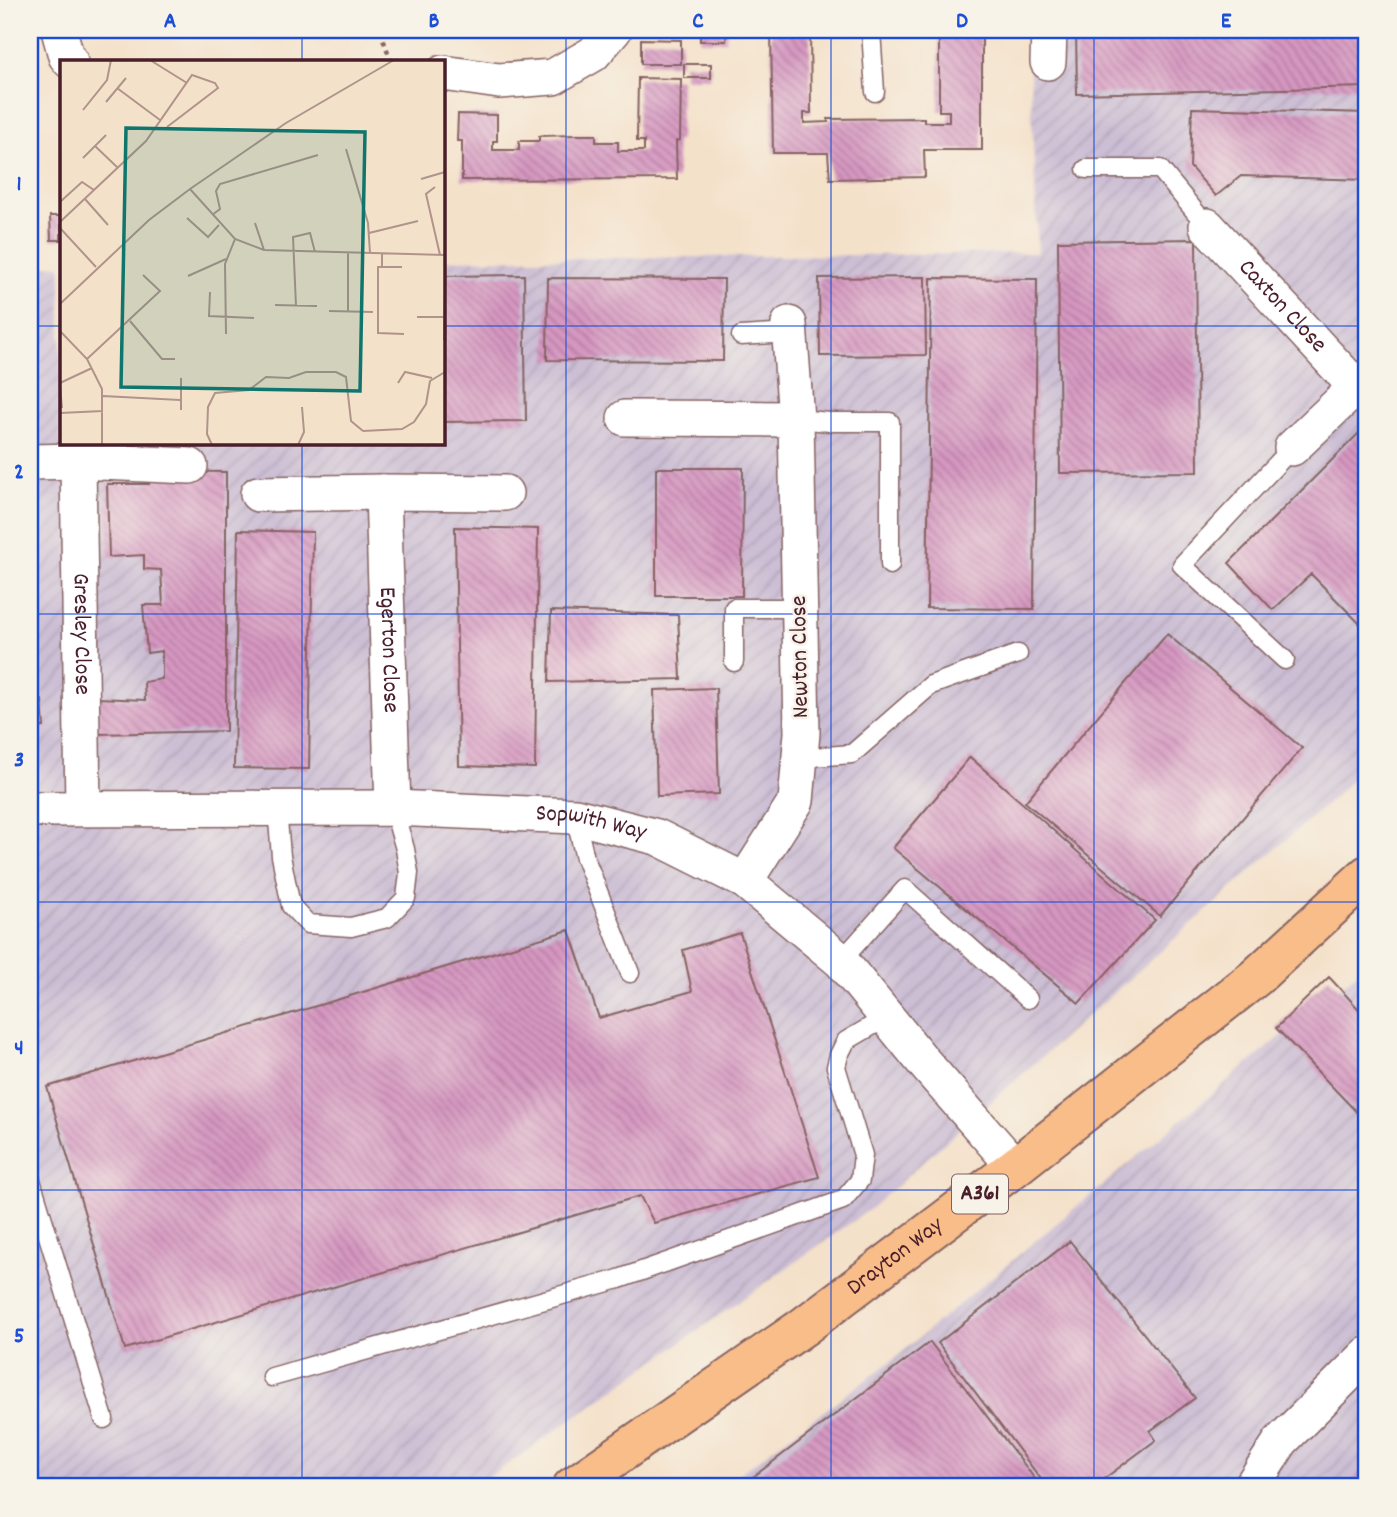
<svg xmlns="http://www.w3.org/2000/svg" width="1397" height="1517" viewBox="0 0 1397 1517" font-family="Dekko,sans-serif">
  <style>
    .industrial { fill: url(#industrial-furrows) }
    .building { fill: url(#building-back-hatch) }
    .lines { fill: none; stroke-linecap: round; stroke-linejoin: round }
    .service-casing { stroke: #866363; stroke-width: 21 }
    .minor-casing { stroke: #866363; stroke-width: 38 }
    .primary-casing { stroke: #866363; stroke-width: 42 }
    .path { stroke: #866363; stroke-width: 4.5; stroke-dasharray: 5 5; stroke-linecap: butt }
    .service { stroke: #fff; stroke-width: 18 }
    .minor { stroke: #fff; stroke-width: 35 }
    .primary { stroke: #f8bd88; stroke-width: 38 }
    .grid { fill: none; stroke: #1d4ed8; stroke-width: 2; stroke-opacity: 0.55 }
    .labels { text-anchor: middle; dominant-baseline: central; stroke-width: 5; stroke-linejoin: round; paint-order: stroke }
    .shield { fill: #f7f3e8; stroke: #7e5f64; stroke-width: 2 }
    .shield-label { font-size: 23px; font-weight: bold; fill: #4a1f2b }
    .street-label { font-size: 24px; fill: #4a1f2b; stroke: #f7f3e8 }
    .inset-road { fill: none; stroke: #b0938a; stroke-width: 2 }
    .view { fill: #0f766e; fill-opacity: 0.15; stroke: #0f766e; stroke-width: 3.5 }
    .inset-edge { fill: none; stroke: #4a1f2b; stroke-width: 3.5 }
    .neatline { fill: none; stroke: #1d4ed8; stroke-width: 2.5 }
    .grid-label { font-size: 23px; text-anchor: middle; font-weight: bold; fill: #1d4ed8 }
  </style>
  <defs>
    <pattern id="industrial-furrows" width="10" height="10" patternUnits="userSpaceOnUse" patternTransform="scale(1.75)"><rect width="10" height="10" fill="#ccbed4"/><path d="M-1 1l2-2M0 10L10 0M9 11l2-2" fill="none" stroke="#b1a3b6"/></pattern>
    <pattern id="building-back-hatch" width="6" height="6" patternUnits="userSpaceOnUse" patternTransform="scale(1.75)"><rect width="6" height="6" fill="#d697c1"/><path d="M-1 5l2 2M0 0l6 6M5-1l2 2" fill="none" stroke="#b07b9d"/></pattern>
  </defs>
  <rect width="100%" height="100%" fill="#f7f3e8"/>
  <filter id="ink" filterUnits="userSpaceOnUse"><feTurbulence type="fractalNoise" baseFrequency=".0143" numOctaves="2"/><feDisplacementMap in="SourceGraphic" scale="14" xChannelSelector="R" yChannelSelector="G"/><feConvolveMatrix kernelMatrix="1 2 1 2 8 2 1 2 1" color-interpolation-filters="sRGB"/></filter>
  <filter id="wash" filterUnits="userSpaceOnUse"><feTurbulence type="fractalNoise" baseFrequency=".00686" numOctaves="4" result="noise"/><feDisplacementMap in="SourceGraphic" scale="28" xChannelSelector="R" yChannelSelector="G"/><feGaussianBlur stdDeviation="1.57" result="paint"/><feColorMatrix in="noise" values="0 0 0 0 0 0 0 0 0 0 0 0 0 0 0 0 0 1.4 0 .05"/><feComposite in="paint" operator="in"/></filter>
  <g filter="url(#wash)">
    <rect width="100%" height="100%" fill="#f4e1ca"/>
    <path class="industrial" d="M 1028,30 L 1367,30 L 1367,765 L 1332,799 L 869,1210 L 475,1487 L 30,1487 L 30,266 L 61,265 L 61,443 L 443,443 L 443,260 L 1038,253 Z
      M 1367,965 L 1367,1487 L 721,1487 L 890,1362 Z"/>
    <g id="blocks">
      <path class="building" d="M 700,30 L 727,30 L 726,41 L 700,41 Z
        M 771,30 L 810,30 L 811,113 L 804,113 L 804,123 L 828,122 L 828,119 L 924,118 L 924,122 L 949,122 L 949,111 L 939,111 L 939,30 L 982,30 L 982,150 L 924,150 L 925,177 L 830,179 L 828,153 L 773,153 Z
        M 1076,30 L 1232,30 L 1232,34 L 1305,32 L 1307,30 L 1367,30 L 1367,87 L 1077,94 Z
        M 641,39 L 681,40 L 681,64 L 641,64 Z
        M 33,51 L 34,101 L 30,101 L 30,52 Z
        M 684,64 L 711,64 L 711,78 L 684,78 Z
        M 638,78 L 681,79 L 680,140 L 676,141 L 677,179 L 462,180 L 462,141 L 457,141 L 458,114 L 497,115 L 497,141 L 493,141 L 493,150 L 519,150 L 519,141 L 539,141 L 539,136 L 576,135 L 596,135 L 596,142 L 618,142 L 618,151 L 644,151 L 644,141 L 637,141 Z
        M 1192,108 L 1367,113 L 1367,180 L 1241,176 L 1216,196 L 1190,167 Z
        M 50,216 L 61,216 L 61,240 L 51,240 Z
        M 1196,239 L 1198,472 L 1060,473 L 1058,241 Z
        M 524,275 L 526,421 L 443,422 L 443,276 Z
        M 925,277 L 926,355 L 820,356 L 819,278 Z
        M 548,278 L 724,279 L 723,361 L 547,360 Z
        M 931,278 L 1037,279 L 1034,609 L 927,608 Z
        M 1367,425 L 1367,631 L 1311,574 L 1273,610 L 1229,563 Z
        M 656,468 L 743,468 L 742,596 L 656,596 Z
        M 148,471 L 226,472 L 226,731 L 98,734 L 98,698 L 145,700 L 144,682 L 162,679 L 162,651 L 147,653 L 143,605 L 163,605 L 161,570 L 144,569 L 144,555 L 109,557 L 107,484 L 149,484 Z
        M 455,527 L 538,529 L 535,768 L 459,766 Z
        M 238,530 L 313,532 L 309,769 L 234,768 Z
        M 551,611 L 678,615 L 681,679 L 549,682 Z
        M 1167,634 L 1302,748 L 1160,916 L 1025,802 Z
        M 716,688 L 719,794 L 657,796 L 654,690 Z
        M 30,700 L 42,700 L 44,727 L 30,728 Z
        M 970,757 L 1155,920 L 1079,1003 L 893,848 Z
        M 569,930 L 599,1018 L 692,991 L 683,950 L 740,933 L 819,1177 L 654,1223 L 640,1196 L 125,1349 L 47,1087 Z
        M 1329,977 L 1367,1018 L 1367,1123 L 1276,1028 Z
        M 1070,1241 L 1195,1398 L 1150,1431 L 1156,1440 L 1093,1487 L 1047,1487 L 938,1343 Z
        M 930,1342 L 1038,1483 L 1032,1487 L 740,1487 Z
        M 1367,1461 L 1367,1487 L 1350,1487 Z"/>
    </g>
  </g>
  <g filter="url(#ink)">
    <use href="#blocks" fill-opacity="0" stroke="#866363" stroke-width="2"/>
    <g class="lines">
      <g class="service-casing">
        <path id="service" d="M 871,30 L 875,92
          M 1086,169 L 1160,169 L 1207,226
          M 741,336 L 789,333
          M 796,419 L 830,422 L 890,422 L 890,565
          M 1285,660 L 1182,565 L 1292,448
          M 734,662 L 734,608 L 800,608
          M 800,758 L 852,754 L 931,685 L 1018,654
          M 277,808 L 281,856 L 291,906 L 308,924 L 351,927 L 387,918 L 406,898 L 409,873 L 405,849 L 393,808
          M 575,816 L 585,858 L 630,973
          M 841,961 L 905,889 L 1028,999
          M 30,1177 L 104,1419
          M 272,1377 L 619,1279 L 843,1200 L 860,1180 L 863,1155 L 836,1067 L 839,1055 L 846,1041 L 887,1017"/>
      </g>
      <g class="minor-casing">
        <g id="minor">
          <path d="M 59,30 L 66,56 L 70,61"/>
          <path d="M 1048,62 L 1049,30"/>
          <path d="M 443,73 L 499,81 L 553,77 L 593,54 L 614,30"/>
          <path id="s1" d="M 1207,226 L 1356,387"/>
          <path d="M 625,418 L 796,419"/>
          <path d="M 1292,448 L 1367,377"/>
          <path id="s2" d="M 78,461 L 83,808"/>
          <path d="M 30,462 L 78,461 L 190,466"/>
          <path id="s3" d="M 383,492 L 393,808"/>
          <path d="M 258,494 L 383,492 L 505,493"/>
          <path id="s4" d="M 30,809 L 393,808 L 575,816 L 657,837 L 745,881 L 841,961 L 926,1065 L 1015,1167"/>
          <path d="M 745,881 L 796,801 L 802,733 L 796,419 L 789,324"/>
          <path d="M 1251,1487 L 1281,1441 L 1367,1355"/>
        </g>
      </g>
      <g class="primary-casing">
        <g id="primary">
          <path id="s5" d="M 572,1487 L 803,1327 L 1015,1167 L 1255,978 L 1367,875"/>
        </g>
      </g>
      <path class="path" d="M 380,30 L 391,61"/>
      <use href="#service" class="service"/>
      <use href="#minor" class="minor"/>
      <use href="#primary" class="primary"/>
    </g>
  </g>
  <path class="grid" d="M 302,30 L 302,61M 566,30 L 566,1487M 831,30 L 831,1487M 1094,30 L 1094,1487M 30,326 L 61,326M 443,326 L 1367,326M 302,443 L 302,1487M 30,614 L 1367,614M 30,902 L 1367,902M 30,1190 L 1367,1190"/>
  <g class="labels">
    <rect class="shield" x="952" y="1174.5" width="56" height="39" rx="5"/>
    <g class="shield-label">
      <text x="980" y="1194">A361</text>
    </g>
    <g class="street-label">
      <text stroke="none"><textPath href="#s1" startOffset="110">Caxton Close</textPath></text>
      <text stroke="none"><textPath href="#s2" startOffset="173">Gresley Close</textPath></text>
      <text stroke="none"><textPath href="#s3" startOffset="158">Egerton Close</textPath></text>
      <text transform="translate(801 657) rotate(-91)">Newton Close</text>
      <text stroke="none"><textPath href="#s4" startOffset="562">Sopwith Way</textPath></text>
      <text stroke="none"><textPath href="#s5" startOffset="397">Drayton Way</textPath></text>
    </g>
  </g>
  <g transform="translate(60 60)">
    <rect width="385" height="385" fill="#f4e1ca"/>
    <path class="inset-road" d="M 90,0 L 127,23M 57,28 L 100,60M 46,42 L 66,18M 23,50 L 47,20 L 51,0M 35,86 L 58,108M 286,89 L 308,163 L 310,193M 23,98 L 46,75M 361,119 L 385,112M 375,127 L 366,134 L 380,195M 130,129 L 175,179 L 204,190 L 385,195M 25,139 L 48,165M 0,142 L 22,122 L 34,130M 152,155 L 160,149 L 156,131 L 160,124 L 258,95M 127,158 L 148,177 L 159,165M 0,162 L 86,81 L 132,15 L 155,23 L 158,28 L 107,67M 195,163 L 204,190M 0,168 L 36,207M 309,173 L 358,161M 322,193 L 322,207 L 342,207M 322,207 L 318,207 L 318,273 L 344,274M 128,216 L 166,199M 150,232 L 149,256 L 194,258M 0,244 L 89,160 L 130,129 L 226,63 L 334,0M 215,245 L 257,246M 236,246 L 233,177 L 250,173 L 255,192M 269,251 L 313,252M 288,252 L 288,193M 357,257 L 385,257M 70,261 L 102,299 L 115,299M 0,271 L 27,299 L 42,329 L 42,385M 166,274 L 165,204 L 175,179M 384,280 L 385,229M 27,299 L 100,231 L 83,215M 121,318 L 121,350M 0,323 L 32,308M 338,323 L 345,312 L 372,318M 0,326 L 2,348M 43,336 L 120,340M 0,353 L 43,351M 303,371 L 342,369 L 354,362 L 366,344 L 370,321 L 385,312M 152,385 L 147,374 L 148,347 L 155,333 L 189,330 L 206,317 L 229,318 L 246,312 L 276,312 L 286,317 L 291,361 L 303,371M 238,385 L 244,372 L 242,347"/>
    <path class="view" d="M 66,68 L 305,72 L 300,331 L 61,327 Z"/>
    <rect width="385" height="385" class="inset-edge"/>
  </g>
  <rect width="1397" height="1517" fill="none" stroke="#f7f3e8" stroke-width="77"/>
  <rect x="38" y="38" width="1320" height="1440" class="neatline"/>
  <g class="grid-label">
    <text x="170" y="27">A</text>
    <text x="434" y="27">B</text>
    <text x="698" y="27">C</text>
    <text x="962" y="27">D</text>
    <text x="1226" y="27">E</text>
    <text x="19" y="190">1</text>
    <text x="19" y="478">2</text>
    <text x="19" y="766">3</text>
    <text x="19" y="1054">4</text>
    <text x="19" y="1342">5</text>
  </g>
</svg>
